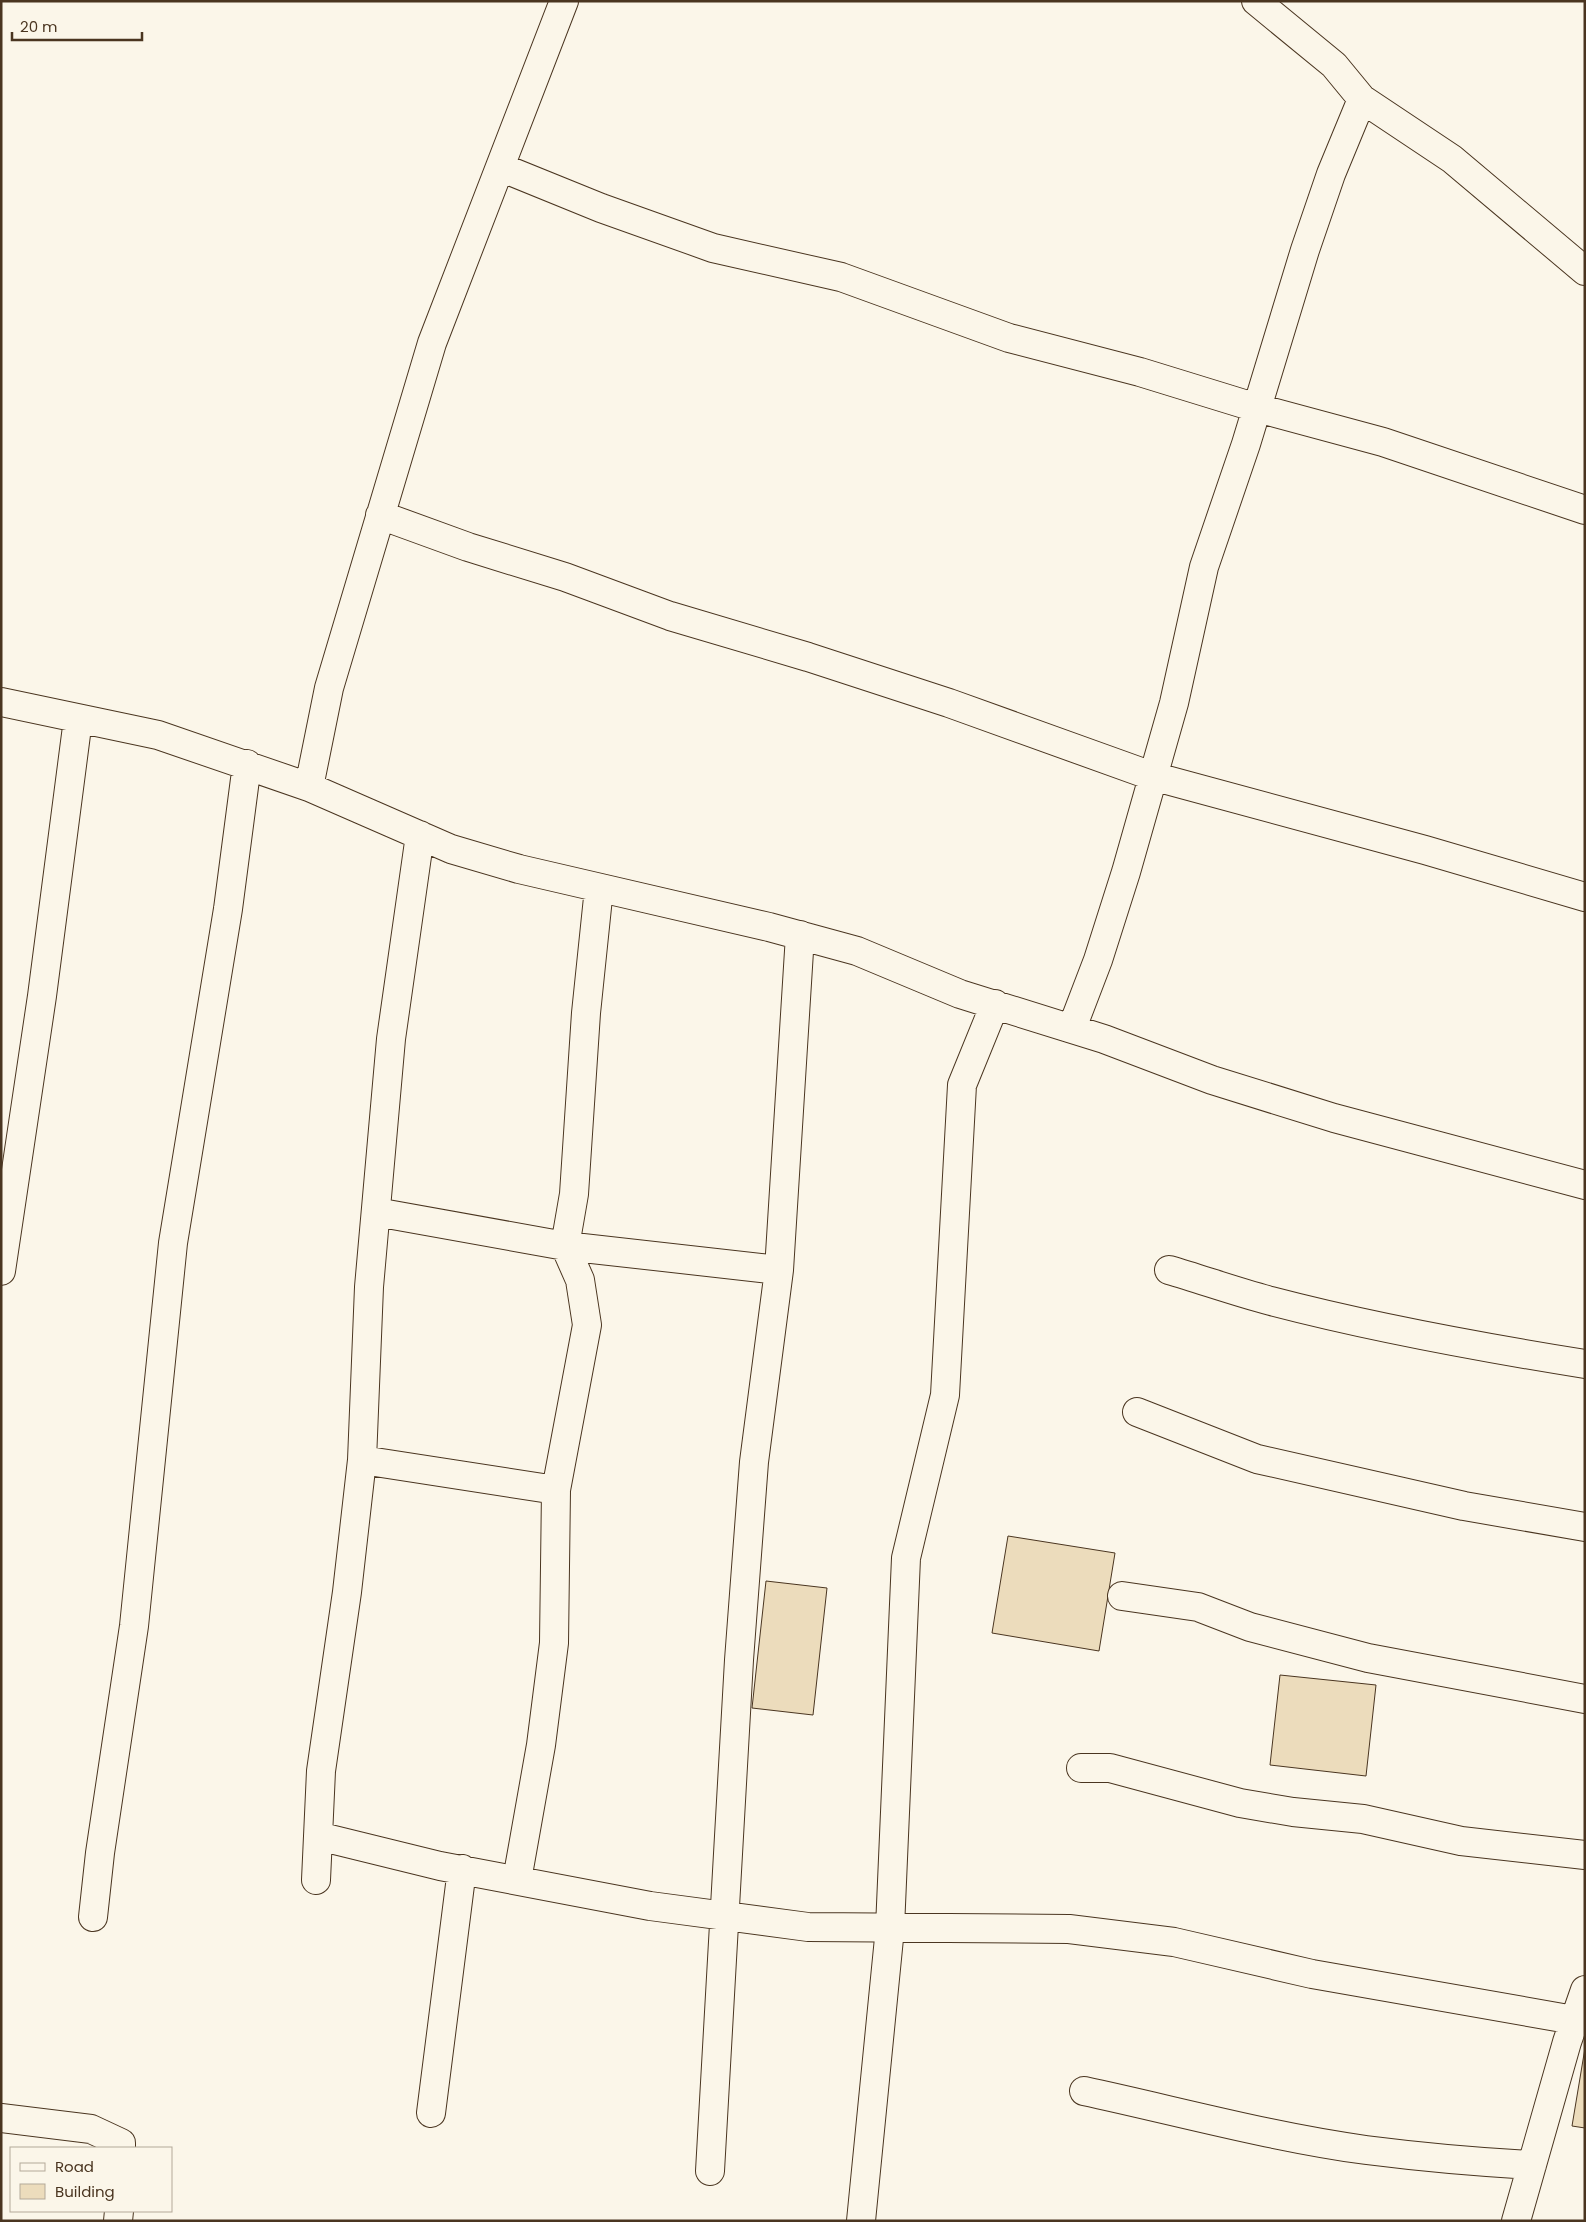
<svg xmlns="http://www.w3.org/2000/svg" width="1586" height="2222" viewBox="0 0 1586 2222" font-family="Poppins,sans-serif">
  <style>
    .building { fill: #ecdcbc; stroke: #4a3520 }
    .lines { fill: none; stroke-linecap: round; stroke-linejoin: round }
    .minor-casing { stroke: #4a3520; stroke-width: 30 }
    .minor { stroke: #fbf6e9; stroke-width: 28 }
  </style>
  <rect width="100%" height="100%" fill="#fbf6e9"/>
  <path class="building" d="M 1008,1536 L 1115,1553 L 1099,1651 L 992,1633 Z
    M 766,1581 L 827,1588 L 813,1715 L 752,1708 Z
    M 1280,1675 L 1376,1685 L 1366,1776 L 1270,1765 Z
    M 1585,2048 L 1585,2128 L 1572,2126 Z"/>
  <g class="lines">
    <g class="minor-casing">
      <path id="minor" d="M 1256,1 L 1334,65 L 1362,99 L 1452,159 L 1585,271
        M 500,167 L 601,208 L 713,248 L 841,277 L 1009,338 L 1140,372 L 1257,408 L 1383,442 L 1585,510
        M 380,515 L 468,547 L 565,577 L 670,616 L 808,657 L 949,703 L 1152,776 L 1425,850 L 1585,897
        M 1,702 L 158,735 L 309,787 L 451,849 L 519,869 L 769,927 L 857,951 L 960,994 L 1104,1039 L 1212,1080 L 1334,1118 L 1585,1185
        M 309,787 L 329,688 L 432,343 L 564,1
        M 1072,1028 L 1098,960 L 1126,872 L 1174,703 L 1204,567 L 1246,444 L 1305,250 L 1331,174 L 1362,99
        M 376,1212 L 565,1246 L 779,1270
        M 1169,1270 C 1203,1280 1237,1292 1271,1301 C 1374,1328 1479,1347 1585,1364
        M 1,1271 L 42,996 L 78,719
        M 1137,1412 L 1257,1459 L 1464,1506 L 1585,1527
        M 362,1460 L 556,1490
        M 1122,1596 L 1198,1607 L 1250,1627 L 1368,1658 L 1585,1699
        M 1081,1768 L 1110,1768 L 1240,1803 L 1293,1812 L 1363,1819 L 1461,1841 L 1585,1855
        M 318,1836 L 440,1866 L 650,1906 L 808,1927 L 1069,1929 L 1174,1942 L 1312,1974 L 1574,2020
        M 316,1880 L 321,1771 L 347,1592 L 362,1460 L 369,1287 L 391,1039 L 420,835
        M 517,1880 L 541,1745 L 554,1643 L 556,1490 L 587,1325 L 580,1280 L 565,1246 L 574,1194 L 586,1013 L 599,888
        M 93,1917 L 100,1853 L 134,1626 L 173,1243 L 228,909 L 247,764
        M 1084,2091 C 1177,2111 1271,2137 1366,2150 C 1421,2157 1476,2162 1532,2165
        M 431,2113 L 462,1869
        M 1,2118 L 91,2129 L 121,2143 L 121,2148
        M 710,2171 L 739,1660 L 754,1462 L 779,1270 L 800,935
        M 118,2221 L 119,2211
        M 861,2221 L 890,1928 L 906,1558 L 945,1395 L 962,1085 L 995,1004
        M 1516,2221 L 1567,2042 L 1585,1990"/>
    </g>
    <use href="#minor" class="minor"/>
  </g>
  <rect width="1586" height="2222" fill="none" stroke="#4a3520" stroke-width="5"/>
  <rect x="10" y="2147" width="162" height="65" fill="#fbf6e9" stroke="#b4a999"/>
  <rect x="20" y="2163" width="25" height="8" fill="#fbf6e9" stroke="#b4a999"/>
  <text x="55" y="2172" font-size="15" fill="#4a3520">Road</text>
  <rect x="20" y="2184" width="25" height="15" fill="#ecdcbc" stroke="#b4a999"/>
  <text x="55" y="2197" font-size="15" fill="#4a3520">Building</text>
  <path d="M12 32v8h130v-8" fill="none" stroke="#4a3520" stroke-width="2.5"/>
  <text x="20" y="32" font-size="15" fill="#4a3520" stroke="#fbf6e9" stroke-width="4" paint-order="stroke">20 m</text>
</svg>
